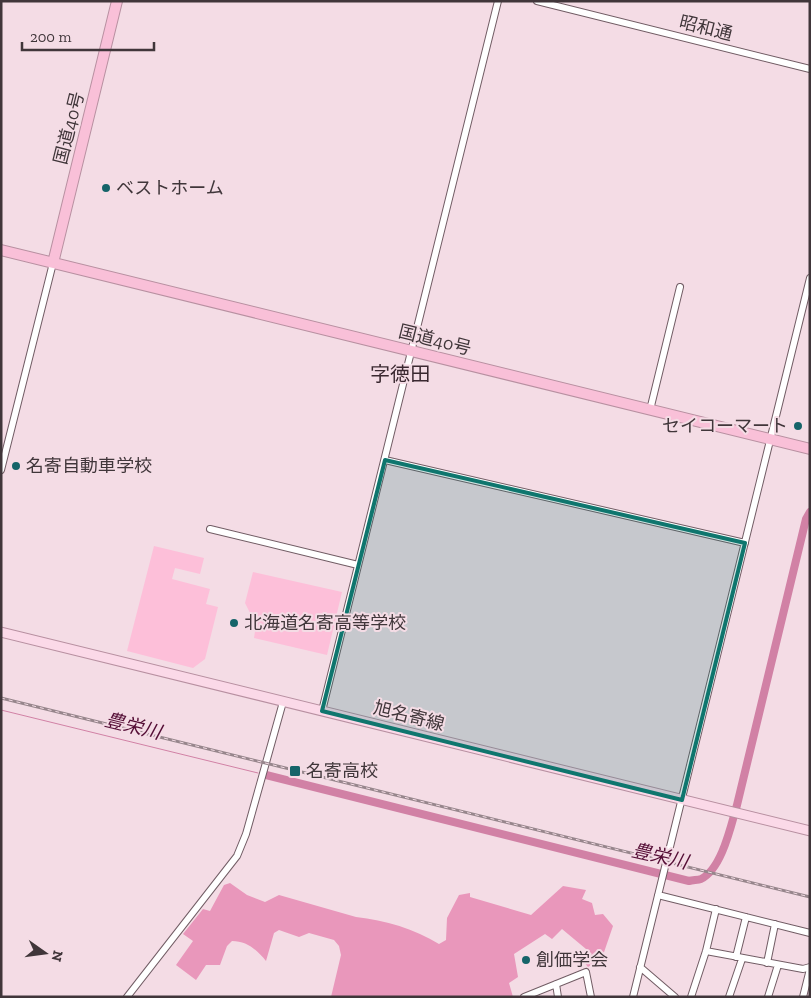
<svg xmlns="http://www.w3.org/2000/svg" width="811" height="998" viewBox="0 0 811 998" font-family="'Zilla Slab','Noto Sans JP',serif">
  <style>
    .green { fill: #fdbfd9 }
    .forest { fill: #e997bb }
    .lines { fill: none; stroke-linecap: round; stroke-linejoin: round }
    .stream { stroke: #d181a5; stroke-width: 1 }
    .river { stroke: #d181a5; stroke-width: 8 }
    .minor-casing { stroke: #715c64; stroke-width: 8 }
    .major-casing { stroke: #b890a1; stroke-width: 11 }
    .highway-casing { stroke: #b890a1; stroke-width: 12 }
    .minor { stroke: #fff; stroke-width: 6 }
    .major { stroke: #fbd9e8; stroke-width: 9 }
    .highway { stroke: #f9c0d8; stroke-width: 10 }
    .rail-casing { stroke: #97868c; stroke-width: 3 }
    .rail { stroke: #f4dce5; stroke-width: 1; stroke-dasharray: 4; stroke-linecap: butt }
    .marked { fill: #0f766e; fill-opacity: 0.2; stroke: #0f766e; stroke-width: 4; stroke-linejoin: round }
    .poi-dot { fill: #156469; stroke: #f4dce5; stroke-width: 2 }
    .labels { text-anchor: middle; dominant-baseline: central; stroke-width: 4; stroke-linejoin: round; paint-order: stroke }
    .street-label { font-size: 18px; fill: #40363a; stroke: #f4dce5 }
    .poi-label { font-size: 18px; fill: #40363a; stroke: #f4dce5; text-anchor: start }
    .water-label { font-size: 19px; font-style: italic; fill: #540d35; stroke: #f4dce5 }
    .quarter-label { font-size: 20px; fill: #3a2830; stroke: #f4dce5 }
  </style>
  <rect width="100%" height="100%" fill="#f4dce5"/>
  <path class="green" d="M 154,546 L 204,558 L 200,574 L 175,568 L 172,579 L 210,589 L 206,604 L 218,607 L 205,659 L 193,668 L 127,651 Z
    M 253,572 L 342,592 L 327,655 L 254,638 L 256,625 L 245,603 Z"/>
  <path class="forest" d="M 230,883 L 247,895 L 265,902 L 279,895 L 356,917 C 385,920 415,929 439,944 L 446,940 L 447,918 L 459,895 L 470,893 L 470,897 L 531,915 L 563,886 L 586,890 L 582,899 L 592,903 L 595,915 L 603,914 L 613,926 L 602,958 L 588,967 L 584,962 L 592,954 L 562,929 L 552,939 L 545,934 L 514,954 L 518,977 L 509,983 L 513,997 L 331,997 L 341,955 L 339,946 L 334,940 L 309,933 L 299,937 L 279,930 L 274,933 L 266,961 C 257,950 247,941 232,941 L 227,946 L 220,965 L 206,965 L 196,980 L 176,965 L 193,941 L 183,934 L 203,909 L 210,911 L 224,885 Z"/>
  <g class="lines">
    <path class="stream" d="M 1,710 L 258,773"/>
    <path class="river" d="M 266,775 L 689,881 C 693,880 698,880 701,879 C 722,869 731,825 737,805 L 806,519 L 810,512"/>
    <g class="minor-casing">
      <path id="minor" d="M 537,1 L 810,69
        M 650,410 L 680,287
        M 385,460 L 745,543
        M 1,470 L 53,263
        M 210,529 L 358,565
        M 322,711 L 498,1
        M 658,895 L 810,933
        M 706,951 L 803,969 L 810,967
        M 736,957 L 746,917
        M 767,963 L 775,924
        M 640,967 L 675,997
        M 556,984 L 558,997
        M 127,997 L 237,856 L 246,834 L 283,702
        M 524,997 L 586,972 L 591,997
        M 633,997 L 810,278
        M 691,997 L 706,951 L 716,909
        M 729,997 L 742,959
        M 768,997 L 778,965
        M 803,997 L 810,969"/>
    </g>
    <g class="major-casing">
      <path id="major" d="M 1,632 L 810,831"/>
    </g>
    <g class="highway-casing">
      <path id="highway" d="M 1,250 L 810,449
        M 53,263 L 117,1"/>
    </g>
    <use href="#minor" class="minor"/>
    <use href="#major" class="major"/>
    <use href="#highway" class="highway"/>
    <g class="rail-casing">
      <path id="rail" d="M 1,698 L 810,897"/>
    </g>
    <use href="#rail" class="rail"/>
  </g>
  <path class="marked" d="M 385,460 L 745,543 L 682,800 L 322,711 Z"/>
  <g class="poi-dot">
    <circle cx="106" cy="188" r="5"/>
    <circle cx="798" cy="426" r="5"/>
    <circle cx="16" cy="466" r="5"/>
    <circle cx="234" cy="623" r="5"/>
    <rect x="289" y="765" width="12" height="12" rx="2.5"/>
    <circle cx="526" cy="960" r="5"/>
  </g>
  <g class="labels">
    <g class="street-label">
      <text transform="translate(706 28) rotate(14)">昭和通</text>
      <text transform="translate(69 128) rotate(-76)">国道40号</text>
      <text transform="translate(435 340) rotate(14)">国道40号</text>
      <text transform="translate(409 716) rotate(14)">旭名寄線</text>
    </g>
    <g class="poi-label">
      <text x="116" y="188">ベストホーム</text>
      <text x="788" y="426" text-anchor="end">セイコーマート</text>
      <text x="26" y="466">名寄自動車学校</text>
      <text x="244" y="623">北海道名寄高等学校</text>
      <text x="306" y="771">名寄高校</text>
      <text x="536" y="960">創価学会</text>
    </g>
    <g class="water-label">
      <text transform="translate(133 726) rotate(14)">豊栄川</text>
      <text transform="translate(660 856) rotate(13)">豊栄川</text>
    </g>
    <g class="quarter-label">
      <text x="400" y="374">字徳田</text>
    </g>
  </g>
  <rect width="811" height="998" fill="none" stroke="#40363a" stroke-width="5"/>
  <g transform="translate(45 953) rotate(104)" stroke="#f4dce5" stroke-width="4" paint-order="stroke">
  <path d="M0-4L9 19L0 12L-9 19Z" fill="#40363a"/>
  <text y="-8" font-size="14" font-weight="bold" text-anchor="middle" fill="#40363a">N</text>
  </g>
  <path d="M22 42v8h132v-8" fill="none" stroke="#40363a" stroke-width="2.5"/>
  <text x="30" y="42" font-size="15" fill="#40363a" stroke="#f4dce5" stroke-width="4" paint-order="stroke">200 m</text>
</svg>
